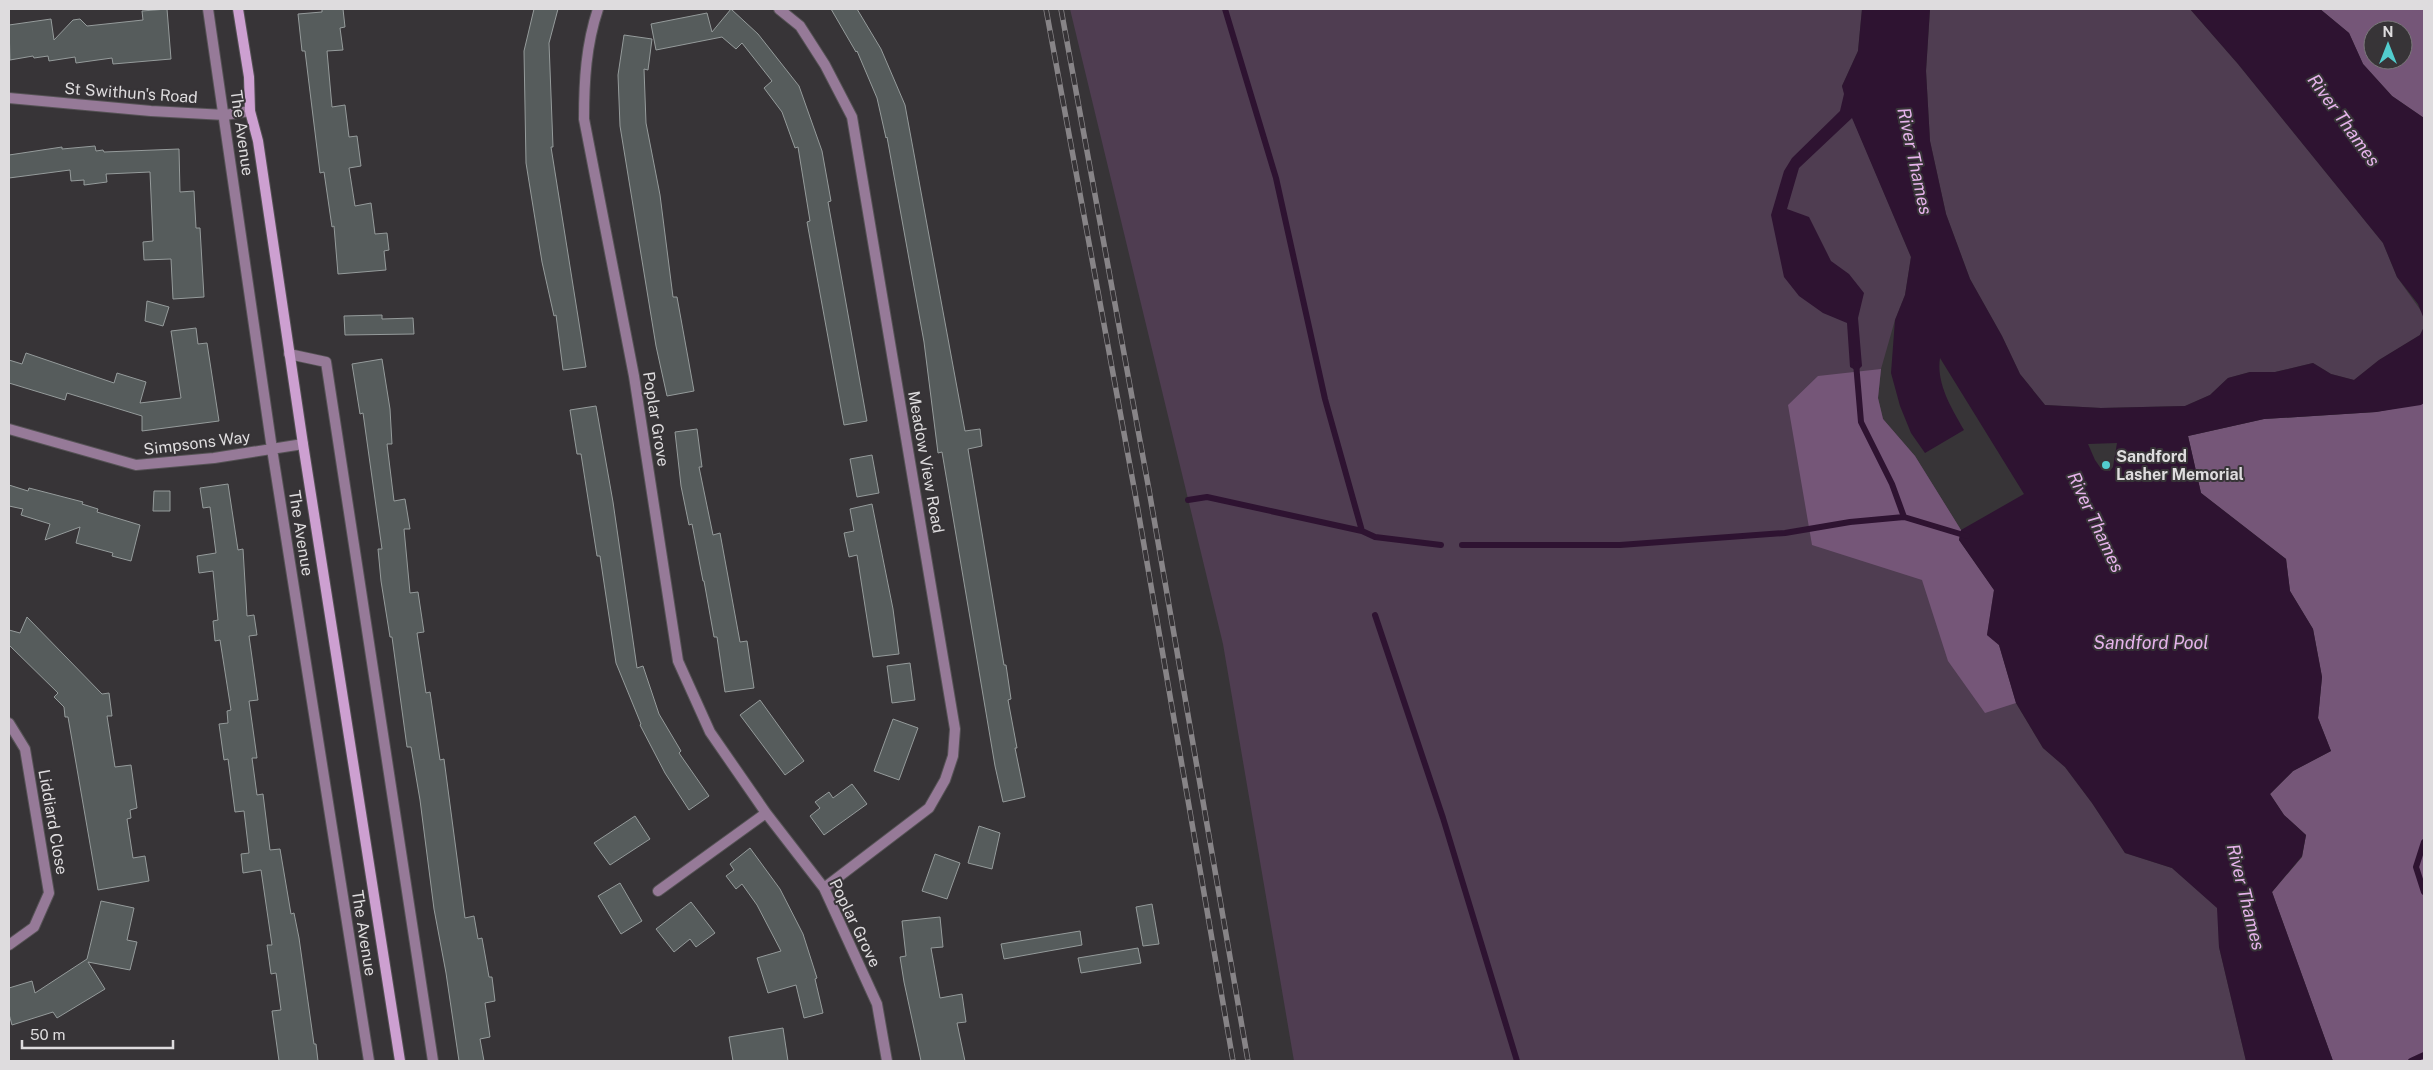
<svg xmlns="http://www.w3.org/2000/svg" width="2433" height="1070" viewBox="0 0 2433 1070" font-family="'Public Sans',sans-serif">
  <style>
    .green { fill: #4f3d51 }
    .forest { fill: #755678; fill-rule: evenodd }
    .water { fill: #2e1331; fill-rule: evenodd }
    .lines { fill: none; stroke-linecap: round; stroke-linejoin: round }
    .stream { stroke: #2e1331; stroke-width: 6 }
    .building { fill: #565c5c; stroke: #959b9b }
    .street-casing { stroke: #555255; stroke-width: 12 }
    .secondary-casing { stroke: #555255; stroke-width: 12 }
    .street { stroke: #967a98; stroke-width: 10 }
    .secondary { stroke: #cda0d1; stroke-width: 10 }
    .rail-casing { stroke: #878487; stroke-width: 5.5 }
    .rail { stroke: #373437; stroke-width: 4; stroke-dasharray: 11; stroke-linecap: butt }
    .poi-dot { fill: #52cdce; stroke: #373437; stroke-width: 2 }
    .labels { text-anchor: middle; dominant-baseline: central; stroke-width: 4; stroke-linejoin: round; paint-order: stroke }
    .street-label { font-size: 16px; fill: #dedcde; stroke: #373437 }
    .poi-label { font-size: 16px; font-weight: bold; fill: #dedcde; stroke: #373437; text-anchor: start }
    .water-label { font-size: 18px; font-style: italic; fill: #e6b3eb; stroke: #373437 }
  </style>
  <rect width="100%" height="100%" fill="#373437"/>
  <path class="green" d="M 1070,9 L 1862,9 L 1858,51 L 1842,86 L 1855,124 L 1911,257 L 1905,295 L 1895,320 L 1881,369 L 1878,398 L 1883,419 L 1915,456 L 1961,530 L 1959,540 L 1994,590 L 1999,645 L 2016,703 L 2043,748 L 2065,767 L 2092,803 L 2125,853 L 2172,868 L 2218,908 L 2219,947 L 2246,1061 L 1294,1061 L 1223,644 Z
    M 1930,9 L 2190,9 L 2238,64 L 2383,243 L 2397,277 L 2424,315 L 2424,327 L 2420,335 L 2379,360 L 2354,380 L 2331,374 L 2313,363 L 2275,372 L 2250,372 L 2228,378 L 2210,395 L 2185,406 L 2101,408 L 2045,405 L 2020,374 L 2002,336 L 1970,279 L 1946,214 L 1930,141 L 1926,71 Z"/>
  <path class="forest" d="M 2320,9 L 2423,9 L 2424,118 L 2392,96 L 2363,64 L 2349,33 ZM 2373,30 L 2403,30 L 2403,60 L 2373,60 Z
    M 1881,369 L 1878,398 L 1883,419 L 1915,456 L 1961,530 L 1959,540 L 1994,590 L 1987,635 L 1999,645 L 2016,703 L 1985,713 L 1948,661 L 1922,580 L 1812,545 L 1788,405 L 1818,376 Z
    M 2424,403 L 2424,1061 L 2333,1061 L 2272,892 L 2302,857 L 2306,835 L 2284,815 L 2270,794 L 2293,771 L 2331,751 L 2318,718 L 2322,677 L 2313,629 L 2290,591 L 2286,559 L 2201,493 L 2188,436 L 2264,419 L 2376,412 Z"/>
  <path class="water" d="M 1862,9 L 1930,9 L 1926,71 L 1930,141 L 1946,214 L 1970,279 L 2002,336 L 2020,374 L 2045,405 L 2101,408 L 2185,406 L 2210,395 L 2228,378 L 2250,372 L 2275,372 L 2313,363 L 2331,374 L 2354,380 L 2379,360 L 2420,335 L 2424,327 L 2424,403 L 2421,405 L 2376,412 L 2264,419 L 2188,436 L 2201,493 L 2286,559 L 2290,591 L 2313,629 L 2322,677 L 2318,718 L 2331,751 L 2293,771 L 2270,794 L 2284,815 L 2306,835 L 2302,856 L 2272,892 L 2333,1061 L 2246,1061 L 2219,947 L 2217,908 L 2172,868 L 2125,853 L 2092,803 L 2065,767 L 2043,748 L 2016,703 L 1999,645 L 1987,635 L 1994,590 L 1959,540 L 1961,530 L 2024,494 L 1940,358 C 1936,384 1952,409 1964,430 L 1925,453 L 1911,433 L 1900,406 L 1891,373 L 1895,320 L 1905,295 L 1911,257 L 1852,118 L 1799,168 L 1787,209 L 1809,217 L 1831,261 L 1849,274 L 1864,293 L 1858,318 L 1862,366 L 1857,371 L 1850,367 L 1847,323 L 1823,313 L 1799,296 L 1784,277 L 1771,215 L 1784,171 L 1792,158 L 1840,111 L 1844,94 L 1842,86 L 1858,51 ZM 2117,443 L 2113,467 L 2110,471 L 2102,470 L 2095,460 L 2088,444 Z
    M 2190,9 L 2320,9 L 2349,33 L 2363,64 L 2392,96 L 2424,118 L 2424,319 L 2418,304 L 2397,277 L 2383,243 L 2238,64 Z"/>
  <g class="lines">
    <path class="stream" d="M 1225,9 L 1276,178 L 1325,399 L 1362,531
      M 1856,363 L 1861,422 L 1892,484 L 1904,517
      M 1188,500 L 1207,497 L 1362,531 L 1375,537 L 1441,545
      M 1462,545 L 1620,545 L 1785,533 L 1850,522 L 1904,517 L 1967,536
      M 1375,615 L 1443,818 L 1517,1061
      M 2424,842 L 2416,867 L 2424,892
      M 2411,1061 L 2424,1055"/>
  </g>
  <path class="building" d="M 167,9 L 171,59 L 113,64 L 112,58 L 76,63 L 75,57 L 49,61 L 48,56 L 34,58 L 33,56 L 10,60 L 9,25 L 51,19 L 54,40 L 73,20 L 80,19 L 87,26 L 143,20 L 142,11 Z
    M 322,9 L 343,9 L 345,27 L 340,28 L 343,50 L 327,51 L 332,107 L 345,105 L 349,137 L 357,136 L 361,166 L 349,168 L 355,206 L 371,203 L 375,234 L 387,233 L 389,250 L 384,251 L 386,270 L 338,274 L 334,226 L 332,227 L 324,172 L 320,173 L 305,51 L 302,51 L 298,14 L 322,12 Z
    M 534,9 L 558,9 L 549,43 L 553,147 L 551,147 L 586,367 L 563,370 L 556,315 L 554,316 L 542,262 L 526,163 L 524,51 Z
    M 731,9 L 758,34 L 799,86 L 822,151 L 831,201 L 828,202 L 867,421 L 844,425 L 807,222 L 810,221 L 798,147 L 795,148 L 782,112 L 764,88 L 772,81 L 742,43 L 736,49 L 722,37 L 656,50 L 651,24 L 707,13 L 712,32 Z
    M 831,9 L 857,9 L 881,49 L 905,105 L 965,431 L 980,429 L 982,446 L 968,449 L 1004,665 L 1006,665 L 1011,699 L 1008,700 L 1017,748 L 1015,748 L 1025,797 L 1003,802 L 995,766 L 942,452 L 938,453 L 924,342 L 887,137 L 886,138 L 877,98 L 857,51 L 856,52 Z
    M 624,35 L 652,39 L 648,70 L 644,69 L 646,123 L 660,195 L 673,297 L 677,297 L 694,391 L 667,396 L 656,346 L 620,126 L 618,75 Z
    M 95,146 L 96,151 L 103,150 L 104,152 L 179,149 L 180,192 L 194,191 L 196,228 L 200,228 L 204,297 L 173,299 L 171,259 L 144,260 L 143,242 L 153,241 L 150,172 L 106,174 L 107,182 L 84,185 L 84,180 L 71,181 L 70,170 L 9,178 L 9,155 L 62,147 L 62,149 Z
    M 147,301 L 169,307 L 163,326 L 145,321 Z
    M 382,315 L 382,319 L 413,318 L 414,334 L 345,335 L 344,316 Z
    M 196,328 L 198,344 L 207,343 L 219,421 L 142,431 L 142,416 L 67,393 L 65,400 L 9,383 L 9,360 L 22,364 L 26,353 L 114,383 L 117,373 L 146,382 L 140,403 L 181,398 L 171,331 Z
    M 382,359 L 390,409 L 392,444 L 387,444 L 394,501 L 405,499 L 410,529 L 404,529 L 410,593 L 418,592 L 424,632 L 417,633 L 426,693 L 430,692 L 440,760 L 444,759 L 465,918 L 474,916 L 478,939 L 482,938 L 489,977 L 492,977 L 495,1001 L 485,1003 L 490,1037 L 480,1039 L 484,1061 L 459,1061 L 446,973 L 434,909 L 420,800 L 411,747 L 407,747 L 392,637 L 390,637 L 381,581 L 378,549 L 382,549 L 363,413 L 360,414 L 352,364 Z
    M 596,406 L 613,502 L 637,668 L 643,666 L 659,714 L 681,751 L 679,753 L 709,796 L 689,810 L 665,773 L 640,725 L 641,724 L 616,663 L 600,556 L 597,556 L 581,454 L 577,454 L 570,410 Z
    M 697,429 L 702,467 L 699,467 L 713,535 L 720,533 L 740,642 L 747,641 L 754,688 L 725,692 L 717,637 L 714,637 L 704,581 L 703,581 L 692,524 L 689,525 L 681,486 L 675,432 Z
    M 872,455 L 879,493 L 857,497 L 850,459 Z
    M 228,484 L 238,550 L 243,549 L 247,616 L 254,615 L 257,635 L 249,636 L 258,700 L 249,701 L 257,758 L 252,758 L 257,795 L 263,794 L 270,850 L 280,849 L 291,914 L 294,913 L 299,938 L 314,1044 L 316,1044 L 318,1061 L 279,1061 L 272,1011 L 281,1010 L 276,973 L 271,974 L 267,945 L 272,945 L 261,870 L 243,873 L 241,854 L 249,853 L 244,811 L 235,812 L 228,759 L 224,760 L 219,724 L 228,723 L 227,711 L 231,710 L 220,640 L 215,641 L 213,621 L 218,620 L 213,571 L 199,573 L 197,556 L 216,553 L 210,507 L 203,508 L 200,488 Z
    M 9,485 L 28,491 L 29,488 L 83,502 L 82,504 L 98,509 L 97,512 L 140,525 L 131,561 L 112,556 L 113,553 L 76,543 L 80,527 L 45,540 L 50,524 L 21,515 L 23,509 L 9,506 Z
    M 154,491 L 170,491 L 170,511 L 153,511 Z
    M 872,504 L 893,609 L 899,654 L 873,657 L 857,555 L 849,557 L 844,533 L 854,531 L 850,509 Z
    M 27,617 L 102,694 L 109,693 L 112,716 L 107,716 L 115,767 L 131,765 L 137,808 L 130,810 L 131,818 L 127,819 L 133,858 L 145,856 L 149,881 L 98,890 L 68,717 L 65,717 L 64,707 L 54,697 L 58,693 L 9,645 L 9,630 L 20,633 Z
    M 910,663 L 915,700 L 892,703 L 887,666 Z
    M 760,700 L 804,761 L 785,775 L 740,715 Z
    M 893,719 L 918,728 L 899,780 L 874,771 Z
    M 852,784 L 867,804 L 824,835 L 810,816 L 820,808 L 815,802 L 829,792 L 833,798 Z
    M 635,816 L 650,839 L 610,865 L 594,843 Z
    M 979,826 L 1000,833 L 992,869 L 968,863 Z
    M 750,848 L 780,889 L 803,934 L 817,978 L 815,979 L 823,1013 L 804,1018 L 796,985 L 768,993 L 757,958 L 781,951 L 757,905 L 742,884 L 736,889 L 726,876 L 734,870 L 730,864 Z
    M 935,854 L 960,863 L 947,899 L 922,891 Z
    M 620,883 L 642,921 L 621,934 L 598,896 Z
    M 101,901 L 134,908 L 127,940 L 137,942 L 130,970 L 88,962 L 105,989 L 57,1018 L 53,1012 L 12,1025 L 9,1014 L 9,988 L 32,981 L 35,993 L 87,959 Z
    M 691,902 L 715,933 L 696,947 L 690,939 L 674,952 L 656,929 Z
    M 1152,904 L 1159,944 L 1143,946 L 1136,907 Z
    M 940,917 L 943,947 L 931,948 L 940,998 L 962,994 L 966,1022 L 957,1023 L 965,1061 L 921,1061 L 904,982 L 900,957 L 906,956 L 902,921 Z
    M 1080,931 L 1082,945 L 1004,959 L 1001,944 Z
    M 1138,948 L 1141,963 L 1081,973 L 1078,958 Z
    M 783,1028 L 788,1061 L 733,1061 L 729,1037 Z"/>
  <g class="lines">
    <g class="street-casing">
      <path id="street" d="M 208,9 L 272,449 L 369,1061
        M 598,9 C 586,45 584,81 584,119 L 634,376 L 678,661 L 710,732 L 766,813 L 824,888 L 877,1004 L 887,1061
        M 779,9 L 800,26 L 825,65 L 852,117 L 955,729 L 953,756 L 945,780 L 929,808 L 824,888
        M 9,98 L 151,111 L 225,115 L 250,111
        M 289,354 L 326,362 L 433,1061
        M 9,429 L 136,465 L 214,458 L 303,444
        M 9,723 L 25,749 L 49,893 L 34,927 L 9,945
        M 658,891 L 766,813"/>
    </g>
    <g class="secondary-casing">
      <path id="secondary" d="M 238,9 L 249,77 L 250,111 L 258,141 L 303,444 L 400,1061"/>
    </g>
    <use href="#street" class="street"/>
    <use href="#secondary" class="secondary"/>
    <g class="rail-casing">
      <path id="rail" d="M 1046,9 L 1135,493 L 1233,1061
        M 1061,9 L 1149,490 L 1248,1061"/>
    </g>
    <use href="#rail" class="rail"/>
  </g>
  <circle class="poi-dot" cx="2106" cy="465" r="5"/>
  <g class="labels">
    <g class="street-label">
      <text transform="translate(131 93) rotate(4)">St Swithun's Road</text>
      <text transform="translate(242 133) rotate(82)">The Avenue</text>
      <text transform="translate(656 419) rotate(81)">Poplar Grove</text>
      <text transform="translate(197 443) rotate(-7)">Simpsons Way</text>
      <text transform="translate(926 462) rotate(80)">Meadow View Road</text>
      <text transform="translate(301 533) rotate(81)">The Avenue</text>
      <text transform="translate(53 822) rotate(80)">Liddiard Close</text>
      <text transform="translate(855 923) rotate(64)">Poplar Grove</text>
      <text transform="translate(364 933) rotate(81)">The Avenue</text>
    </g>
    <g class="poi-label">
      <text x="2116" y="456">Sandford<tspan x="2116" dy="18">Lasher Memorial</tspan></text>
    </g>
    <g class="water-label">
      <text transform="translate(2344 120) rotate(54)">River Thames</text>
      <text transform="translate(1915 161) rotate(78)">River Thames</text>
      <text transform="translate(2096 522) rotate(65)">River Thames</text>
      <text x="2151" y="642">Sandford Pool</text>
      <text transform="translate(2246 897) rotate(76)">River Thames</text>
    </g>
  </g>
  <rect width="2433" height="1070" fill="none" stroke="#dedcde" stroke-width="20"/>
  <g transform="translate(2388 45)"><circle r="24" fill="#373437" stroke="#7a777a"/>
  <path d="M0-4L9 19L0 12L-9 19Z" fill="#52cdce"/>
  <text y="-8" font-size="14" font-weight="bold" text-anchor="middle" fill="#dedcde">N</text>
  </g>
  <path d="M22 1040v8h151v-8" fill="none" stroke="#dedcde" stroke-width="2.5"/>
  <text x="30" y="1040" font-size="15" fill="#dedcde" stroke="#373437" stroke-width="4" paint-order="stroke">50 m</text>
</svg>
